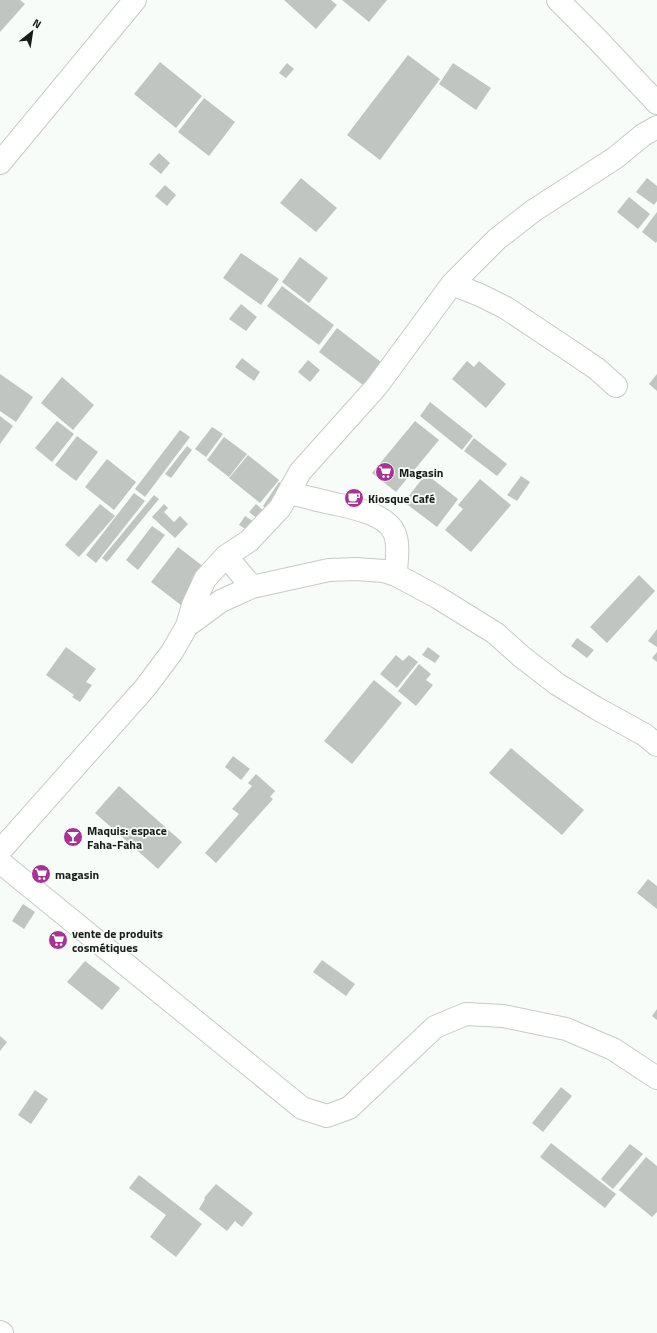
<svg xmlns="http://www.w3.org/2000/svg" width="657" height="1333" viewBox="0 0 657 1333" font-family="'Titillium Web',sans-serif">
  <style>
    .building { fill: #c0c5c2 }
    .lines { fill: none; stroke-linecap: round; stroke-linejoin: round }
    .minor-casing { stroke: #c5cbc7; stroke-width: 24 }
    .minor { stroke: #fff; stroke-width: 22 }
    .labels { text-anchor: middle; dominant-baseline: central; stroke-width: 3.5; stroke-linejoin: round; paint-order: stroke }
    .poi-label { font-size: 12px; font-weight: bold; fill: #1a1c1b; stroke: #f7fcf8; text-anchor: start }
  </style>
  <rect width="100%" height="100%" fill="#f7fcf8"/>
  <path class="building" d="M 0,0 L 20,0 L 25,4 L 0,32 Z
    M 284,0 L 331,0 L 337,5 L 316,29 Z
    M 342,0 L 387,0 L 369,22 Z
    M 408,55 L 440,79 L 380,160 L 347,135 Z
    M 160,62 L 202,96 L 176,128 L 134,94 Z
    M 287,63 L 294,69 L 286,78 L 279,73 Z
    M 453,63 L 491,88 L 476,110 L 439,84 Z
    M 204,98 L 235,122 L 209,156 L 178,132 Z
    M 159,153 L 170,163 L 161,174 L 149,164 Z
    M 301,178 L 337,208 L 316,232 L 280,203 Z
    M 647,178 L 657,186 L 657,201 L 654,205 L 636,192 Z
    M 165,185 L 176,195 L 167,206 L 155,196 Z
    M 629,197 L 650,214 L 638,229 L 617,212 Z
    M 657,212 L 657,241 L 656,243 L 642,232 Z
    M 241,253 L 279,279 L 261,305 L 223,278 Z
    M 300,257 L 328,278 L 309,303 L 282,282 Z
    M 282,286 L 334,325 L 319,345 L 267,306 Z
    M 241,304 L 257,317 L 246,331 L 229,319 Z
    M 337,328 L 381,362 L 363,385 L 319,352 Z
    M 242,358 L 260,372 L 254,381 L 235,367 Z
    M 308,360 L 320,370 L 310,382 L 298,372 Z
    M 467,361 L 474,367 L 479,361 L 506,384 L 486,408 L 452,379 Z
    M 0,374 L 33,397 L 16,422 L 0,411 Z
    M 657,374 L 657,391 L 649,384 Z
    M 62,377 L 94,405 L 73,430 L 41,403 Z
    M 430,402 L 473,436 L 462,450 L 420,416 Z
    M 0,416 L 13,426 L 0,444 Z
    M 57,421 L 74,434 L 52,462 L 35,448 Z
    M 415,421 L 439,440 L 396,492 L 372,473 Z
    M 212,427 L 223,434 L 206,457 L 195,449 Z
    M 180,430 L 190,437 L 145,497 L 135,489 Z
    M 77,436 L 98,452 L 76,481 L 55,465 Z
    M 224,437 L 247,454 L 229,477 L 207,460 Z
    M 474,438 L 507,464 L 497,476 L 464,451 Z
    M 187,446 L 192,450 L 171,478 L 165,474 Z
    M 248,455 L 279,480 L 260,503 L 229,478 Z
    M 107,459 L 136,482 L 114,510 L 85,487 Z
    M 426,474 L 458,499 L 437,527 L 404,502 Z
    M 521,476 L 530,482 L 517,501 L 507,495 Z
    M 480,479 L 511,505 L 471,552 L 445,530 L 463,509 L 458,505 Z
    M 279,482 L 286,487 L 270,512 L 263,506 Z
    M 134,493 L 145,501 L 96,563 L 86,555 Z
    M 154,495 L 159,499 L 107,562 L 102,558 Z
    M 100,504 L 115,516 L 79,557 L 65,545 Z
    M 164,504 L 168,508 L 164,512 L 174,522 L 180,516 L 188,524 L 175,538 L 152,517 Z
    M 256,504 L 265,512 L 258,519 L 249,512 Z
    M 245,516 L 256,523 L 250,532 L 239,525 Z
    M 152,526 L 165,535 L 138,570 L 126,560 Z
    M 178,547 L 209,571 L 182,606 L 151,582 Z
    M 639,575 L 655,591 L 607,643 L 590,627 Z
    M 657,629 L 657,647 L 648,641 Z
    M 577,638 L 594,650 L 587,658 L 571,646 Z
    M 66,647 L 96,669 L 86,682 L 92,685 L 80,702 L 72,697 L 74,695 L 46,675 Z
    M 428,647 L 440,656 L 435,663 L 422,655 Z
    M 657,652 L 657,662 L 652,658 Z
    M 396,655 L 403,661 L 409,655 L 418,662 L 397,688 L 380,674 Z
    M 419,664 L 431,674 L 426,680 L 433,685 L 416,706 L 398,691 Z
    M 374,680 L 402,703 L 352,764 L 324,741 Z
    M 511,748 L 584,810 L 562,835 L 489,773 Z
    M 233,756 L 250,769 L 241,780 L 225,767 Z
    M 256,774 L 275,791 L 270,797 L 273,799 L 216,863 L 205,853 L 239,814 L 232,809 L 252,786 L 248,783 Z
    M 119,786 L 182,842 L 158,869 L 95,813 Z
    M 648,879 L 657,886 L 657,909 L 637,893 Z
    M 23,904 L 35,912 L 24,929 L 12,921 Z
    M 322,960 L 355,984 L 346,996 L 313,972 Z
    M 85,961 L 120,988 L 102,1010 L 67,982 Z
    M 657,1009 L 657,1020 L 652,1016 Z
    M 0,1036 L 7,1042 L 0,1051 Z
    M 561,1087 L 572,1096 L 543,1132 L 532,1123 Z
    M 35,1090 L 48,1099 L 31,1124 L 18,1115 Z
    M 551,1143 L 616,1194 L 605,1208 L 540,1157 Z
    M 630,1144 L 643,1154 L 613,1189 L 601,1179 Z
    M 646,1157 L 657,1166 L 657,1212 L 652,1217 L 619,1190 Z
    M 139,1175 L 202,1224 L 176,1257 L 150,1237 L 166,1215 L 129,1188 Z
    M 216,1184 L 253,1213 L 242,1227 L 235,1221 L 227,1231 L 199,1209 L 205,1199 L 204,1198 Z"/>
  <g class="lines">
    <g class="minor-casing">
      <path id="minor" d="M 558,0 L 597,39 L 657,103
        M 0,163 L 135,0
        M 452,284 L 480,295 L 506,308 L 578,356 L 597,369 L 616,386
        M 289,493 C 303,496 317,500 331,503 C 349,507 385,513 394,532 C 400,544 396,562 396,575
        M 226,556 L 252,587
        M 187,626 L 193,605 L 205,579 L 226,556 L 249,541 L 280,508 L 300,472 L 377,386 L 452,284 L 497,239 L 533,211 L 615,158 L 643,135 L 657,127
        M 0,851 L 145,688 L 172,652 L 187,626 L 221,601 L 252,587 L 329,570 L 356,569 L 384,571 L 396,575 L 437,597 L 495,633 L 522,657 L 557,684 L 596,708 L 645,735 L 657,745
        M 0,862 L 302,1108 L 327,1116 L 349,1108 L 435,1027 L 466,1014 L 503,1016 L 566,1029 L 613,1049 L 657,1078
        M 0,1332 L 2,1333"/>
    </g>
    <use href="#minor" class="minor"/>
  </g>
  <defs>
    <g id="supermarket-disc" transform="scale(1)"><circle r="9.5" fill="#a53592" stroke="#f7fcf8"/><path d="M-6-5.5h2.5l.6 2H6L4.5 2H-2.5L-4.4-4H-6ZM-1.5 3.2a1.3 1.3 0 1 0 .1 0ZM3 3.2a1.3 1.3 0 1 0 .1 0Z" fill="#fff"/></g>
    <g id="cafe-disc" transform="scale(1)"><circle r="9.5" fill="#a53592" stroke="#f7fcf8"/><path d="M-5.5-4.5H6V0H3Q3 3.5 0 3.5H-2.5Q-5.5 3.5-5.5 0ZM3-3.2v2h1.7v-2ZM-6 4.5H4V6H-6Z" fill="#fff"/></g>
    <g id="bar-disc" transform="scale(1)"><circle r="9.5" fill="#a53592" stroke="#f7fcf8"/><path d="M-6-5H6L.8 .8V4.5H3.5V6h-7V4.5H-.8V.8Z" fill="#fff"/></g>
  </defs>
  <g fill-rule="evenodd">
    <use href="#supermarket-disc" x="385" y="472"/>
    <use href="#cafe-disc" x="354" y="498"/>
    <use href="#bar-disc" x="73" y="837"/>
    <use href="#supermarket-disc" x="41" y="874"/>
    <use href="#supermarket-disc" x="58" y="940"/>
  </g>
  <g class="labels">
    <g class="poi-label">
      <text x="399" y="472">Magasin</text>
      <text x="368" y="498">Kiosque Café</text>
      <text x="87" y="830">Maquis: espace<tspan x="87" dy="14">Faha-Faha</tspan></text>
      <text x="55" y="874">magasin</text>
      <text x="72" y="933">vente de produits<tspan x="72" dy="14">cosmétiques</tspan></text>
    </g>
  </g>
  <g transform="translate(32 32) rotate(30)" stroke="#f7fcf8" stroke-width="3" paint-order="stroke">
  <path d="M0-3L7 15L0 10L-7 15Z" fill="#1a1c1b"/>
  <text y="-6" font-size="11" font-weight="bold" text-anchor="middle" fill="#1a1c1b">N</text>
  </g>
</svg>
